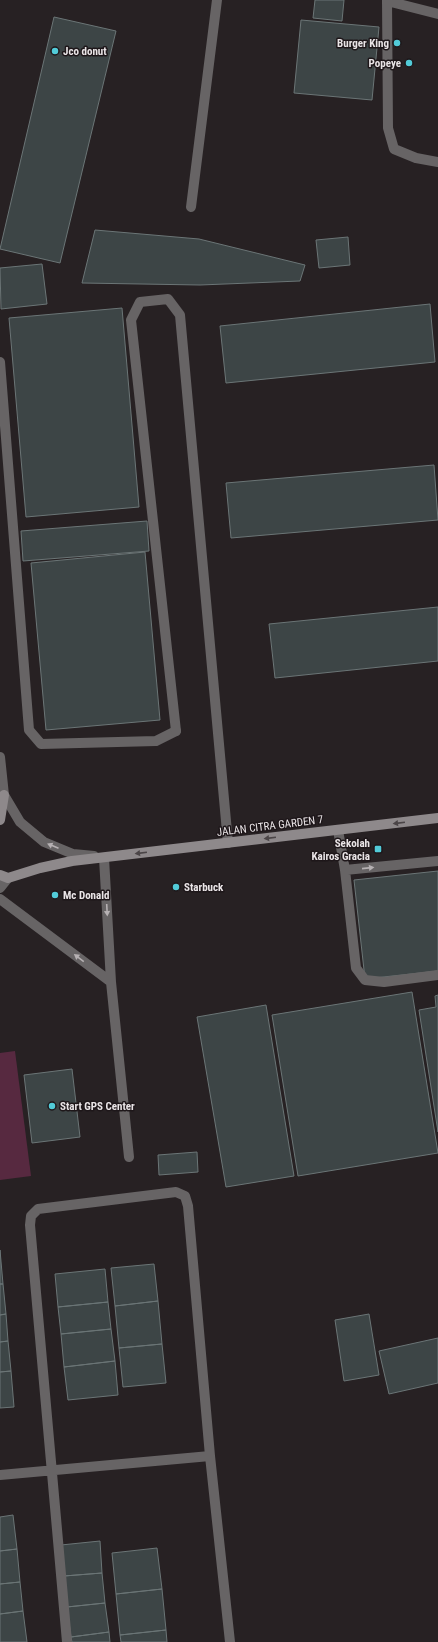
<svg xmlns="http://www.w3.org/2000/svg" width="438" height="1642" viewBox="0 0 438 1642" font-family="'Roboto Condensed',sans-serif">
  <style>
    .green { fill: #572940 }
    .building { fill: #3d4546; stroke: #6b7576 }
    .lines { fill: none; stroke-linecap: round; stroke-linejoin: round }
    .service { stroke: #676465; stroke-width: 10 }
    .pedestrian { stroke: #676465; stroke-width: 10 }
    .minor { stroke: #676465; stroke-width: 10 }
    .tertiary { stroke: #676465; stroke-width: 10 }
    .secondary { stroke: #8e898b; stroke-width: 10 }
    .oneway { fill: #4b4547 }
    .oneway2 { fill: #b6b1b3 }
    .poi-dot { fill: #52cbd8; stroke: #1e171a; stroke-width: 1.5 }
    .labels { text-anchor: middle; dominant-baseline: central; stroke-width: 3; stroke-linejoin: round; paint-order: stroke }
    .poi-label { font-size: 11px; font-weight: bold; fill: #eae5e7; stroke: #1e171a; text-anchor: start }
    .street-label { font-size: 11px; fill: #eae5e7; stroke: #1e171a }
  </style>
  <rect width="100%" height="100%" fill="#272123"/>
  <path class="green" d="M 15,1051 L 31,1176 L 0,1180 L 0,1053 Z"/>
  <path class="building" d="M 315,0 L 344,0 L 342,21 L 313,18 Z
    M 54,17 L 116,31 L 60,263 L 0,249 Z
    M 301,20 L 379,27 L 372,100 L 294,93 Z
    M 95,230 L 199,239 L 305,265 L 300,281 L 200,285 L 82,283 Z
    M 348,237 L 350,265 L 319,268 L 316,240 Z
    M 42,264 L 47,304 L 1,309 L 0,268 Z
    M 430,304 L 435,362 L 226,383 L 220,326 Z
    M 122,308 L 139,507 L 26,517 L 9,318 Z
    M 434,465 L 438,520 L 231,538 L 226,483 Z
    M 147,521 L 149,551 L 23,561 L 21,531 Z
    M 145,552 L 160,720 L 46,730 L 31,563 Z
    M 438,607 L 438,661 L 275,678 L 269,624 Z
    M 438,871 L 438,971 L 365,979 L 354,880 Z
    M 412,992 L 438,1153 L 298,1176 L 272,1015 Z
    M 438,995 L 438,1132 L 419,1010 L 436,1007 L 435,996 Z
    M 266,1005 L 294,1176 L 226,1187 L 197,1017 Z
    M 72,1069 L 80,1137 L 32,1143 L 24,1075 Z
    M 197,1152 L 198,1172 L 159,1175 L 158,1155 Z
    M 0,1250 L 3,1284 L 0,1284 Z
    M 154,1264 L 158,1301 L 115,1306 L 111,1268 Z
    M 105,1269 L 108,1302 L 58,1307 L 55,1274 Z
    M 0,1284 L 3,1284 L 6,1314 L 0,1315 Z
    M 158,1301 L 162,1344 L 119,1348 L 115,1306 Z
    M 108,1302 L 111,1329 L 61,1334 L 58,1307 Z
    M 6,1314 L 8,1341 L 0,1342 L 0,1315 Z
    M 369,1314 L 379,1375 L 344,1381 L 335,1320 Z
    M 111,1329 L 115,1361 L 64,1367 L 61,1334 Z
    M 438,1338 L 438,1383 L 389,1394 L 379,1351 Z
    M 8,1341 L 11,1371 L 0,1372 L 0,1342 Z
    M 162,1344 L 166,1383 L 123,1387 L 119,1348 Z
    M 115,1361 L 118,1395 L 68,1400 L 64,1367 Z
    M 11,1371 L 14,1407 L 0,1408 L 0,1372 Z
    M 13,1515 L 17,1549 L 0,1551 L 0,1517 Z
    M 100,1541 L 102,1573 L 64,1576 L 61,1545 Z
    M 157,1548 L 162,1589 L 116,1594 L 112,1553 Z
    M 17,1549 L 20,1582 L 0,1584 L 0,1551 Z
    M 102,1573 L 105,1603 L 67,1607 L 64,1576 Z
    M 20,1582 L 23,1611 L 0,1614 L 0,1584 Z
    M 162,1589 L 166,1630 L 120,1635 L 116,1594 Z
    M 105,1603 L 109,1632 L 71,1637 L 67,1607 Z
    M 23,1611 L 27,1642 L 0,1642 L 0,1614 Z
    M 166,1630 L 167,1642 L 121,1642 L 120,1635 Z
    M 109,1632 L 110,1642 L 72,1642 L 71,1637 Z"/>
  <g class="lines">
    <path class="service" d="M 387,0 L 388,128 L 394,149 L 416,158 L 438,162
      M 387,1 L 438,14
      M 191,207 L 217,0
      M 338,830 L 345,870 L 438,861
      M 345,870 L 356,968 L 365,980 L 384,982 L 438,975"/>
    <path class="pedestrian" d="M 0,362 L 29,730 L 41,744 L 156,741 L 176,731"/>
    <path class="minor" d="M 176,731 L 131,320 L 140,302 L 168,299 L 180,315 L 228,843
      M 104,858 L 111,982 L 129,1157
      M 0,888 L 8,878
      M 0,899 L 111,982
      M 0,1475 L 210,1456
      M 67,1642 L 30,1225 L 31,1216 L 38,1209 L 176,1192 L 185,1196 L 188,1206 L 210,1456 L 230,1642"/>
    <path class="tertiary" d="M 0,757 L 4,795 L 20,822 L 44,842 L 73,854 L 94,856"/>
    <path class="secondary" d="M 0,820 L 4,795
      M 0,875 L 8,878 L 40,868 L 72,861 L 438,818"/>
  </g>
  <defs><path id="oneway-solid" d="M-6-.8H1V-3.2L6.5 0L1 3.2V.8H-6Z"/></defs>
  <g class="oneway">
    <use href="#oneway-solid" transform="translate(399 823) rotate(173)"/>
    <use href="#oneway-solid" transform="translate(270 838) rotate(173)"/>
    <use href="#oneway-solid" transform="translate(141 853) rotate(173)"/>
  </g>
  <g class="oneway2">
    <use href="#oneway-solid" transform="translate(53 846) rotate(-157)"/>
    <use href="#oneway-solid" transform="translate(368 868) rotate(-6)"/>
    <use href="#oneway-solid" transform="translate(107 910) rotate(87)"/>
    <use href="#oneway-solid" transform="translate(79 958) rotate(-143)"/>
  </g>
  <g class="poi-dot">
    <circle cx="397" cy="43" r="4"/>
    <circle cx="55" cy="51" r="4"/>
    <circle cx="409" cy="63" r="4"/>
    <rect x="374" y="845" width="8" height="8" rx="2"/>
    <circle cx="176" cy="887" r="4"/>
    <circle cx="55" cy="895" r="4"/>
    <circle cx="52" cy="1106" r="4"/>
  </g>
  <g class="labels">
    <g class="poi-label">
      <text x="389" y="43" text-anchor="end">Burger King</text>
      <text x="63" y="51">Jco donut</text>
      <text x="401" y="63" text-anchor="end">Popeye</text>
      <text x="370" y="843" text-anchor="end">Sekolah<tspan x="370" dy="13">Kairos Gracia</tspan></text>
      <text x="184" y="887">Starbuck</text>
      <text x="63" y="895">Mc Donald</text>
      <text x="60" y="1106">Start GPS Center</text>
    </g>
    <g class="street-label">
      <text transform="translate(270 826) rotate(-7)">JALAN CITRA GARDEN 7</text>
    </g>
  </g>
</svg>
